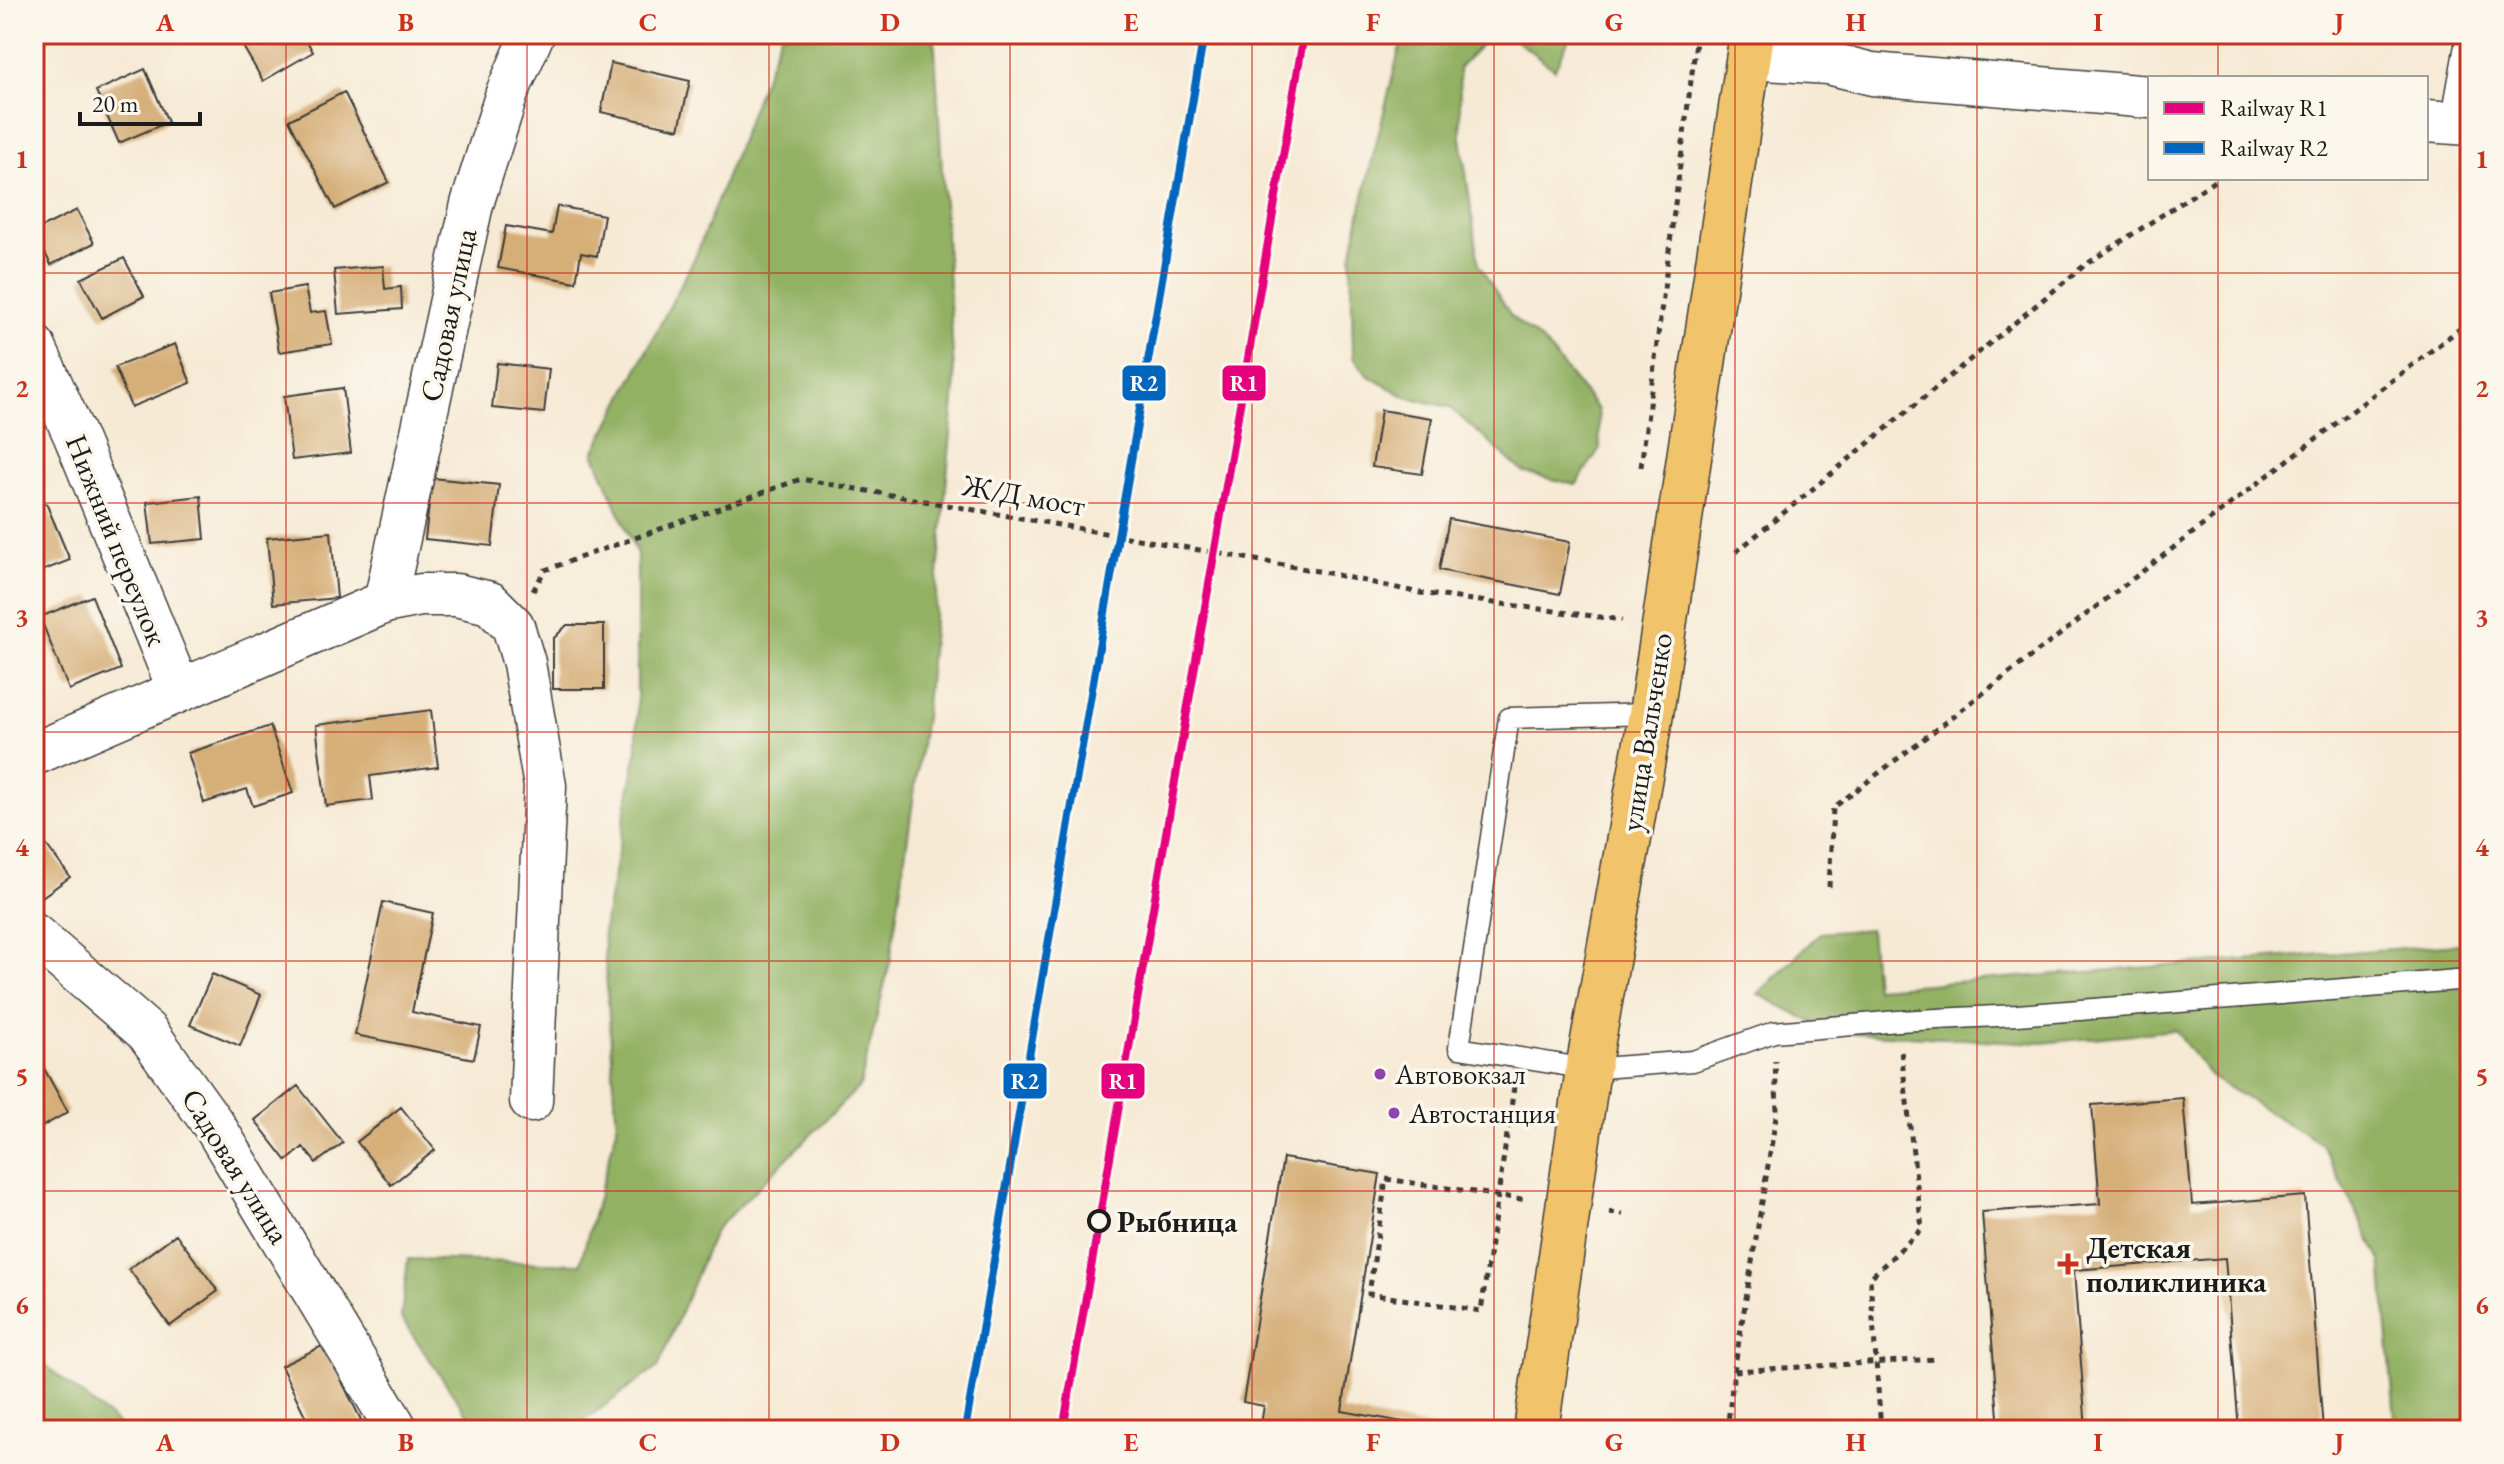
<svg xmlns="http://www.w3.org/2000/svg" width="2504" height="1464" viewBox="0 0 2504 1464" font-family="'EB Garamond',serif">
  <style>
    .forest { fill: #92b164; stroke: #576640; stroke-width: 2 }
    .building { fill: #d5ae78 }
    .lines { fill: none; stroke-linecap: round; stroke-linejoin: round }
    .lane-casing { stroke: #3d3b38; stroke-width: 23 }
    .street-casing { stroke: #3d3b38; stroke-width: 45 }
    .primary-casing { stroke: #3d3b38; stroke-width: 47 }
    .path { stroke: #3d3b38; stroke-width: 5; stroke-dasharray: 6 6; stroke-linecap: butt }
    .lane { stroke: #fff; stroke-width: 20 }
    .street { stroke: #fff; stroke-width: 42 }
    .primary { stroke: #f1c36a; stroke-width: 44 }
    .rail-1-casing { stroke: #fbf7ec; stroke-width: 14 }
    .rail-2-casing { stroke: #fbf7ec; stroke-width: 14 }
    .rail-1 { stroke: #e5007d; stroke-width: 8 }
    .rail-2 { stroke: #0065bd; stroke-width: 8 }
    .grid { fill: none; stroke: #c8321e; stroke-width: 2; stroke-opacity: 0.55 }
    .bus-dot { fill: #8e44ad; stroke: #fbf7ec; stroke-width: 3 }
    .stop-dot { fill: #fbf7ec; stroke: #1c1c1c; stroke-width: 4 }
    .poi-dot { fill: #c8321e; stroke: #fbf7ec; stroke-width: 3 }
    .labels { text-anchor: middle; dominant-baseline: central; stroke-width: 7; stroke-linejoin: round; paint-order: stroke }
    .bus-label { font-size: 28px; fill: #1c1c1c; stroke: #fbf7ec; text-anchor: start }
    .street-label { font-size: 30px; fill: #1c1c1c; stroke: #fbf7ec }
    .stop-label { font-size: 30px; font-weight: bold; fill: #1c1c1c; stroke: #fbf7ec; text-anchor: start }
    .poi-label { font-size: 30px; font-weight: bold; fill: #1c1c1c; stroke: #fbf7ec; text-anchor: start }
    .line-badge { stroke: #fbf7ec; stroke-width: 3 }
    .badge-label { font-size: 22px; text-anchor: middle; font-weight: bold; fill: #fff }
    .neatline { fill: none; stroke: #c8321e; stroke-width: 3 }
    .grid-label { font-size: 26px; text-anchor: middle; font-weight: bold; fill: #c8321e }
  </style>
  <rect width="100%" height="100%" fill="#fbf7ec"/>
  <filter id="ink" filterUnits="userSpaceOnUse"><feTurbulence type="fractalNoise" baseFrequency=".0125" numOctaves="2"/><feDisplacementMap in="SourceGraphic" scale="16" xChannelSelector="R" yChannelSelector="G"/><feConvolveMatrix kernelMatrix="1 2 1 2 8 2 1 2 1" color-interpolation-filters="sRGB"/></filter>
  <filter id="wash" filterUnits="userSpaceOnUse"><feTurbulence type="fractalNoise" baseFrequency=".006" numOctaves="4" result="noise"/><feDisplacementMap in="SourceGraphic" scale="32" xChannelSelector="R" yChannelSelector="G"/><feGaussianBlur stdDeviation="1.8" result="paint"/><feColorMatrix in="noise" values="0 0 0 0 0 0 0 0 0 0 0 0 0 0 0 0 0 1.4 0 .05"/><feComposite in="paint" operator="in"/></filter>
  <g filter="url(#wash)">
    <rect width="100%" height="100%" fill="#f6ead5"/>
    <path class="forest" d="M 781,34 L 934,34 L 955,389 L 925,717 L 890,962 L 860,1086 L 715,1230 L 658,1367 L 571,1430 L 478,1430 L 401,1318 L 408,1259 L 580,1264 L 617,1128 L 603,932 L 637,750 L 637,554 L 594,453 L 696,255 Z
      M 1403,34 L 1491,34 L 1459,68 L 1461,138 L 1479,265 L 1512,317 L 1544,343 L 1598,410 L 1600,448 L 1576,485 L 1523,472 L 1449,407 L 1406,397 L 1367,375 L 1353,357 L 1351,257 L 1366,185 Z
      M 1507,34 L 1571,34 L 1555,69 Z
      M 1870,929 L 1875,988 L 2470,943 L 2470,1430 L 2396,1430 L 2381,1261 L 2322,1144 L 2211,1077 L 2175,1030 L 2041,1043 L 1831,1032 L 1758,994 L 1820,933 Z
      M 34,1356 L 125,1430 L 34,1430 Z"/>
    <g id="blocks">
      <path class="building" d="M 240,34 L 303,34 L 313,52 L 263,81 L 237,36 Z
        M 611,63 L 690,81 L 679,129 L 601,112 Z
        M 145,69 L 168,122 L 119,143 L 96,91 Z
        M 344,92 L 389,182 L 335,209 L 289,120 Z
        M 557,206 L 604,215 L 597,256 L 581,253 L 576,282 L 498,268 L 506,226 L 552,234 Z
        M 77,210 L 94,243 L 51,265 L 34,231 Z
        M 124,258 L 144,296 L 102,318 L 81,279 Z
        M 383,266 L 385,289 L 401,287 L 402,309 L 338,314 L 334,270 Z
        M 305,287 L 310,313 L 326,311 L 332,344 L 279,352 L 269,293 Z
        M 175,344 L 191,383 L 131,407 L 115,367 Z
        M 497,363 L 549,369 L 544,413 L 492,408 Z
        M 343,388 L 351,453 L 292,460 L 284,396 Z
        M 1381,410 L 1432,418 L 1422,474 L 1372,467 Z
        M 432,478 L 499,485 L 492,546 L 425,539 Z
        M 201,496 L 205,539 L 152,544 L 147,502 Z
        M 46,503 L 70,560 L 34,574 L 34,509 Z
        M 1449,519 L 1570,542 L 1560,594 L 1439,570 Z
        M 331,532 L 337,598 L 273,604 L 267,538 Z
        M 92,596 L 121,669 L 69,690 L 40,617 Z
        M 567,625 L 604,625 L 604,689 L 553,689 L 553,639 Z
        M 431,710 L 438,767 L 370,776 L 373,800 L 326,806 L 316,725 Z
        M 270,726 L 293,793 L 253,806 L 247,789 L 204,803 L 188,753 Z
        M 45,843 L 70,877 L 39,899 L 34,892 L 34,851 Z
        M 383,902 L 433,913 L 412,1012 L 481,1027 L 474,1059 L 355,1035 Z
        M 212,974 L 261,995 L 240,1046 L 190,1025 Z
        M 41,1063 L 68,1112 L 34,1131 L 34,1067 Z
        M 298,1086 L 343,1143 L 316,1163 L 303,1147 L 287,1161 L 255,1120 Z
        M 2183,1098 L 2192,1205 L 2305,1196 L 2323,1430 L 2239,1430 L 2225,1258 L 2074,1270 L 2086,1430 L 1999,1430 L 1982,1212 L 2100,1204 L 2092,1105 Z
        M 401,1107 L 435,1150 L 391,1185 L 357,1142 Z
        M 1283,1158 L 1380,1174 L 1342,1411 L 1447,1430 L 1260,1430 L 1264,1406 L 1243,1402 Z
        M 176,1234 L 218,1291 L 170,1326 L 129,1269 Z
        M 324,1345 L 366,1430 L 312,1430 L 281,1366 Z"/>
    </g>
  </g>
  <g filter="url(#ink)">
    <use href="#blocks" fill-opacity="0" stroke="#3d3b38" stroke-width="2"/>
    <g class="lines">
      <g class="lane-casing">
        <path id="lane" d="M 2451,123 L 2467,34
          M 1651,714 L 1509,718 L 1459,1048 L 1588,1069 L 1693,1061 L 1774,1032 L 1898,1021 L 2017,1015 L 2470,979"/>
      </g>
      <g class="street-casing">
        <path id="street" d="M 1748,58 L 1828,63 L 1872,74 L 2150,97
          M 2426,121 L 2470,124
          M 34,346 L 74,434 L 179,690
          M 385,602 L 472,204 L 507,93 L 533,34
          M 34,754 L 385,602 L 421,595 L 456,595 L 490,603 L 513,626 L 524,663 L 545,786 L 531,1101
          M 34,935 L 147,1032 L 215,1127 L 397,1430"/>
      </g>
      <g class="primary-casing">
        <path id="primary" d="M 1536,1430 L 1588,1069 L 1651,714 L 1752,34"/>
      </g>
      <path class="path" d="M 1641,467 L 1697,34
        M 1736,552 L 2085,265 L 2219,178
        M 533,591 L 545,570 L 801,479 L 1323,572 L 1420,593 L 1622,620
        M 1829,887 L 1833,808 L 2470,321
        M 1514,1087 L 1481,1311 L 1369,1294 L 1386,1179 L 1528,1200
        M 1609,1212 L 1623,1214
        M 1734,1371 L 1777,1111 L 1775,1061
        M 1727,1430 L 1734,1371 L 1935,1359
        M 1881,1430 L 1870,1278 L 1922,1229 L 1901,1051"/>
      <use href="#lane" class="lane"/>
      <use href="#street" class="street"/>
      <use href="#primary" class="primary"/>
      <g class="rail-1-casing">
        <path id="rail-1" d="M 1063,1430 L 1304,34"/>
      </g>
      <g class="rail-2-casing">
        <path id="rail-2" d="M 965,1430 L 1204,34"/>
      </g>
      <use href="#rail-1" class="rail-1"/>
      <use href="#rail-2" class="rail-2"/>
    </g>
  </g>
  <path class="grid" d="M 286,34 L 286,1430M 527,34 L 527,1430M 769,34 L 769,1430M 1010,34 L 1010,1430M 1252,34 L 1252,1430M 1494,34 L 1494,1430M 1735,34 L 1735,1430M 1977,34 L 1977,1430M 2218,34 L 2218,78M 2218,178 L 2218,1430M 34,273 L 2470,273M 34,503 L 2470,503M 34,732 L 2470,732M 34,961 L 2470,961M 34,1191 L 2470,1191"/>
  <g class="bus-dot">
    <circle cx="1380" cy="1074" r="7"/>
    <circle cx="1394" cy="1113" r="7"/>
  </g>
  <circle class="stop-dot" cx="1099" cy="1221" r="10"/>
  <path class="poi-dot" d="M2064 1252h8v8h8v8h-8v8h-8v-8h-8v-8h8z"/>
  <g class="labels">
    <g class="bus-label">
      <text x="1395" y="1074">Автовокзал</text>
      <text x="1409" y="1113">Автостанция</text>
    </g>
    <g class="street-label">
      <text transform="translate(448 315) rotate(-78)">Садовая улица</text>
      <text transform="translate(1024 495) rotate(10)">Ж/Д мост</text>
      <text transform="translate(117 540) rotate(68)">Нижний переулок</text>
      <text transform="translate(1646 732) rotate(-81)">улица Вальченко</text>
      <text transform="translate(236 1166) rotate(58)">Садовая улица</text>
    </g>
    <g class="stop-label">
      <text x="1117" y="1221">Рыбница</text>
    </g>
    <g class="poi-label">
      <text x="2086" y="1247">Детская<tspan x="2086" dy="34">поликлиника</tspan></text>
    </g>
  </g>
  <g class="line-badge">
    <rect x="1121" y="364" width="46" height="38" rx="8" fill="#0065bd"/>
    <rect x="1221" y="364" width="46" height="38" rx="8" fill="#e5007d"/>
    <rect x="1002" y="1062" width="46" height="38" rx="8" fill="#0065bd"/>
    <rect x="1100" y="1062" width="46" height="38" rx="8" fill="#e5007d"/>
  </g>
  <g class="badge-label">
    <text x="1144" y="391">R2</text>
    <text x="1244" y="391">R1</text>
    <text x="1025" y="1089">R2</text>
    <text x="1123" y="1089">R1</text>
  </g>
  <rect width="2504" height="1464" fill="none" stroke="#fbf7ec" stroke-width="88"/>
  <rect x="2148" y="76" width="280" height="104" fill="#fbf7ec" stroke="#a29f99" stroke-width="2"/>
  <rect x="2164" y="102" width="40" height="12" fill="#e5007d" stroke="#a29f99" stroke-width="2"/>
  <text x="2220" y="116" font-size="24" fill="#1c1c1c">Railway R1</text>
  <rect x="2164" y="142" width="40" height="12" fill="#0065bd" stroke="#a29f99" stroke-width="2"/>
  <text x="2220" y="156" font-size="24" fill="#1c1c1c">Railway R2</text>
  <path d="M80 112v12h120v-12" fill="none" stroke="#1c1c1c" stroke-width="4"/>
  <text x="92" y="112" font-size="24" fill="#1c1c1c" stroke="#fbf7ec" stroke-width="6" paint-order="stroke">20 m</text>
  <rect x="44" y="44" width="2416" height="1376" class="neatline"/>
  <g class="grid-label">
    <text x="165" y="31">A</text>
    <text x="406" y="31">B</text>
    <text x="648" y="31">C</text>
    <text x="890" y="31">D</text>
    <text x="1131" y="31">E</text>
    <text x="1373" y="31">F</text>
    <text x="1614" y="31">G</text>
    <text x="1856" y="31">H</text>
    <text x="2098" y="31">I</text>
    <text x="2339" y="31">J</text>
    <text x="22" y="168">1</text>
    <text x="2482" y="168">1</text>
    <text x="22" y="397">2</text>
    <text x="2482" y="397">2</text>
    <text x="22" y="626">3</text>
    <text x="2482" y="626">3</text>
    <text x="22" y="856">4</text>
    <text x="2482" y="856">4</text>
    <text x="22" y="1085">5</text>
    <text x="2482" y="1085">5</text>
    <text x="22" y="1314">6</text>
    <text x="2482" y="1314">6</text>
    <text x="165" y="1451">A</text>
    <text x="406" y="1451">B</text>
    <text x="648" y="1451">C</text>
    <text x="890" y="1451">D</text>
    <text x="1131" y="1451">E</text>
    <text x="1373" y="1451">F</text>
    <text x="1614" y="1451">G</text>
    <text x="1856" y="1451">H</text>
    <text x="2098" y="1451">I</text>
    <text x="2339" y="1451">J</text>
  </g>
</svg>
